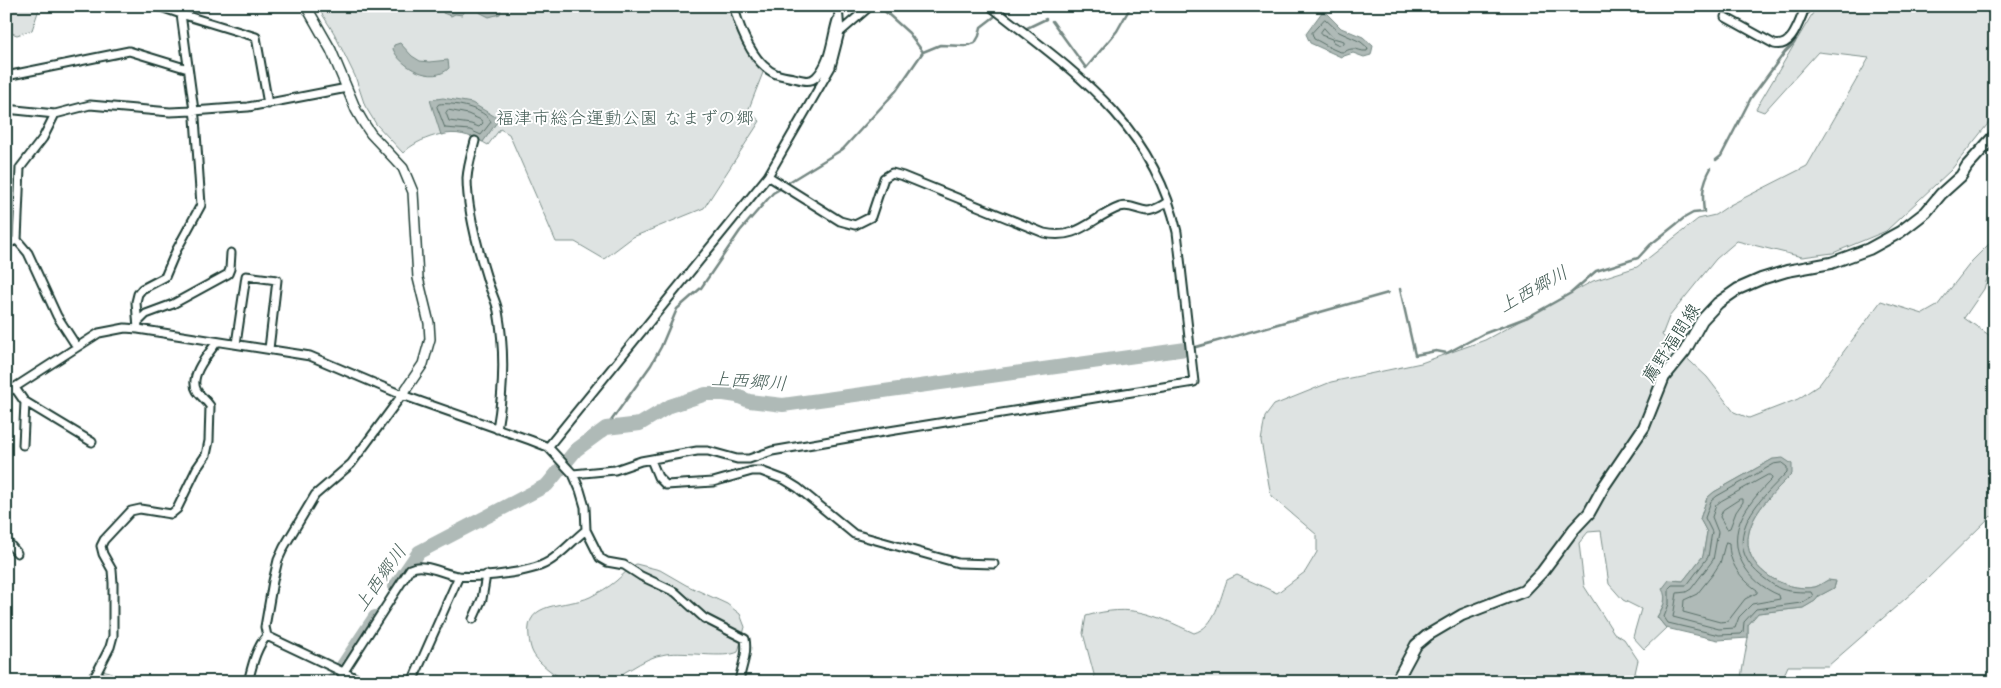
<svg xmlns="http://www.w3.org/2000/svg" width="2001" height="688" viewBox="0 0 2001 688" font-family="'Shantell Sans','Klee One',sans-serif">
  <style>
    .green { fill: #dee3e2; stroke: #7e908b }
    .water { fill: #afbab7; stroke: #758883 }
    .lines { fill: none; stroke-linecap: round; stroke-linejoin: round }
    .shore { stroke: #596f68; stroke-width: 1 }
    .stream { stroke: #758883; stroke-width: 2.5 }
    .river { stroke: #afbab7; stroke-width: 14 }
    .minor-casing { stroke: #1f3d34; stroke-width: 11 }
    .tertiary-casing { stroke: #1f3d34; stroke-width: 12 }
    .secondary-casing { stroke: #1f3d34; stroke-width: 14 }
    .minor { stroke: #fff; stroke-width: 7 }
    .tertiary { stroke: #fff; stroke-width: 9 }
    .secondary { stroke: #fff; stroke-width: 10 }
    .labels { text-anchor: middle; dominant-baseline: central; stroke-width: 4; stroke-linejoin: round; paint-order: stroke }
    .park-label { font-size: 18px; fill: #455e57; stroke: #fff }
    .street-label { font-size: 18px; fill: #1f3d34; stroke: #fff }
    .water-label { font-size: 19px; font-style: italic; fill: #4a625b; stroke: #fff }
  </style>
  <rect width="100%" height="100%" fill="#fff"/>
  <filter id="ink" filterUnits="userSpaceOnUse"><feTurbulence type="fractalNoise" baseFrequency=".02" numOctaves="2"/><feDisplacementMap in="SourceGraphic" scale="10" xChannelSelector="R" yChannelSelector="G"/><feConvolveMatrix kernelMatrix="1 2 1 2 8 2 1 2 1" color-interpolation-filters="sRGB"/></filter>
  <g filter="url(#ink)">
    <path class="green" d="M 6,6 L 40,6 L 32,30 L 17,35 L 6,31 Z
      M 317,6 L 721,6 L 730,9 L 740,36 L 764,70 L 748,111 L 760,121 L 704,208 L 633,237 L 604,259 L 575,242 L 556,242 L 509,134 L 500,129 L 488,145 C 482,142 476,137 470,135 C 450,128 418,138 403,153 L 376,124 L 365,106 L 355,76 L 334,33 Z
      M 1817,6 L 1995,6 L 1995,115 L 1951,170 L 1886,231 L 1833,253 L 1802,257 L 1737,241 L 1716,259 L 1669,317 L 1662,335 L 1707,377 L 1734,412 L 1749,418 L 1798,399 L 1819,385 L 1881,301 L 1923,314 L 1937,306 L 1972,261 L 1995,238 L 1995,252 L 1984,289 L 1964,318 L 1995,339 L 1995,520 L 1991,516 L 1921,585 L 1828,666 L 1788,666 L 1781,682 L 1729,682 L 1741,677 L 1748,638 L 1748,625 L 1758,613 L 1803,608 L 1815,601 L 1819,596 L 1834,588 L 1836,582 L 1828,580 C 1824,582 1819,586 1815,587 C 1784,593 1740,567 1749,532 C 1754,510 1776,490 1792,474 L 1773,459 L 1714,492 L 1707,498 L 1700,519 L 1707,532 L 1703,556 L 1683,581 L 1675,580 L 1665,594 L 1664,604 L 1657,617 L 1666,628 L 1644,649 L 1633,637 L 1641,609 L 1623,600 L 1609,584 L 1601,531 L 1588,532 L 1579,543 L 1584,586 L 1614,633 L 1624,639 L 1638,660 L 1633,682 L 1096,682 L 1083,633 L 1086,616 C 1132,603 1153,614 1194,633 C 1215,627 1220,599 1227,580 L 1237,575 L 1277,593 L 1305,572 L 1317,552 L 1317,535 L 1271,496 L 1261,441 L 1265,417 L 1274,405 L 1331,382 L 1421,363 L 1485,340 L 1593,281 L 1637,267 L 1698,219 L 1715,215 L 1730,205 L 1807,166 L 1869,58 L 1818,52 L 1764,112 L 1756,109 Z
      M 636,564 L 660,570 L 686,585 L 727,604 L 740,614 L 745,627 L 738,652 C 725,659 684,651 666,654 C 640,657 623,680 597,682 C 570,683 558,680 539,661 C 532,654 530,647 529,637 C 524,599 567,608 590,597 C 599,592 608,588 616,581 C 623,575 628,569 636,564 Z
      M 99,669 L 110,672 L 124,682 L 77,682 L 93,670 Z"/>
    <path class="water" d="M 441,6 L 449,6 L 451,8 L 457,6 L 498,6 L 501,10 L 500,14 L 489,17 L 477,11 L 465,11 L 462,15 L 455,14 L 451,16 L 443,13 Z
      M 1322,12 L 1326,13 L 1341,28 L 1363,37 L 1373,46 L 1371,55 L 1364,57 L 1353,53 L 1341,57 L 1310,43 L 1306,34 Z
      M 400,43 L 412,56 L 420,61 L 429,62 L 448,60 L 449,68 C 433,85 400,67 393,49 L 394,45 Z
      M 443,98 L 472,103 L 499,119 L 483,142 C 469,135 456,131 441,135 L 430,100 Z
      M 1783,458 L 1792,464 L 1792,474 C 1776,490 1754,510 1749,532 C 1740,567 1784,593 1815,587 C 1819,586 1824,582 1828,580 L 1836,581 L 1834,588 L 1819,596 L 1815,601 L 1803,608 L 1758,613 L 1748,625 L 1748,638 L 1718,640 L 1666,628 L 1657,617 C 1663,608 1668,599 1662,589 L 1669,580 L 1683,581 L 1703,556 L 1707,532 L 1700,519 L 1707,498 L 1714,492 L 1773,459 Z"/>
    <g class="lines">
      <path class="shore" d="M 1325,19 L 1339,32 L 1361,42 L 1368,48 L 1367,51 C 1361,52 1357,48 1352,49 C 1349,49 1346,51 1344,52 C 1336,53 1322,42 1314,39 L 1312,33 Z
        M 1324,28 L 1333,38 L 1344,41 L 1344,44 L 1339,45 L 1333,42 L 1332,39 L 1321,35 L 1321,32 Z
        M 439,104 C 453,102 485,108 491,122 L 481,135 L 470,130 L 445,128 L 437,107 Z
        M 448,110 L 468,114 L 481,120 L 483,123 L 479,127 L 471,124 L 449,121 L 446,113 Z
        M 1782,463 L 1787,467 L 1787,472 C 1774,486 1757,501 1748,519 C 1735,546 1745,565 1768,581 C 1772,584 1776,587 1781,589 C 1791,592 1801,592 1811,592 L 1813,596 L 1801,603 L 1756,609 L 1744,622 L 1743,632 L 1741,634 L 1719,635 L 1668,623 L 1664,617 L 1669,604 L 1669,588 L 1672,585 L 1687,585 L 1708,557 L 1712,532 L 1705,518 L 1711,501 L 1717,496 L 1774,464 Z
        M 1768,475 L 1771,475 L 1772,479 C 1762,489 1750,502 1743,515 C 1725,549 1747,582 1779,595 L 1780,599 L 1752,604 L 1739,617 L 1735,628 L 1719,629 L 1673,617 L 1677,593 L 1686,592 L 1691,589 L 1713,560 L 1718,532 L 1712,517 L 1716,505 L 1721,501 Z
        M 1740,499 L 1743,499 L 1743,502 L 1736,512 L 1730,528 L 1727,529 L 1720,517 L 1723,510 Z
        M 1726,542 L 1729,543 C 1729,564 1741,579 1757,590 L 1757,593 L 1745,599 L 1728,621 L 1720,622 L 1683,612 L 1684,600 L 1697,594 L 1713,574 L 1720,563 Z"/>
      <path class="stream" d="M 879,6 L 909,33 L 923,52
        M 1008,6 L 1002,10 L 1025,29 L 1046,19
        M 1052,21 L 1086,68 L 1117,31 L 1131,6
        M 1716,160 L 1721,156 L 1751,98 L 1785,52 L 1794,43 L 1811,6
        M 789,182 L 843,149 L 896,91 L 923,52 L 940,45 L 965,46 L 975,43 L 979,36 L 981,27 L 994,17
        M 1400,289 L 1415,355 L 1436,351 L 1447,353 L 1483,334 L 1528,317 L 1571,293 L 1596,271 L 1638,258 L 1650,245 L 1684,218 L 1693,213 L 1704,212 C 1702,195 1702,184 1711,168
        M 1196,347 L 1388,293
        M 606,428 L 651,365 L 661,347 L 677,309 L 701,288 L 740,231 L 773,193 L 780,189"/>
      <path class="river" d="M 395,587 L 419,552 L 547,485 L 576,450 L 606,428 L 640,424 L 670,406 L 706,394 L 724,394 L 737,396 L 749,401 L 783,405 L 1186,349
        M 332,682 L 375,617"/>
      <g class="minor-casing">
        <path id="minor" d="M 728,6 L 734,8 C 740,29 753,64 776,74 C 782,76 788,77 794,78 C 802,80 810,83 816,77 C 831,62 831,39 837,20
          M 181,14 L 256,37 L 268,104
          M 1725,17 L 1774,44 C 1793,49 1799,20 1806,6
          M 840,32 L 870,6
          M 6,76 L 129,51 L 188,69
          M 6,109 L 55,114 L 90,105 L 170,112 L 193,111 L 248,107 L 347,88
          M 55,114 L 43,138 L 20,168 L 17,240 L 28,253 L 57,316 L 77,347
          M 475,141 C 472,153 468,165 467,178 C 467,208 479,253 488,282 C 491,292 496,301 498,311 C 505,350 504,389 497,429
          M 768,176 L 840,221 L 855,225 L 871,217 L 884,178 L 892,173 L 903,176 L 1044,233 C 1078,241 1092,217 1120,207 C 1130,204 1137,210 1147,211 C 1154,211 1162,205 1168,202
          M 6,244 L 17,240
          M 139,321 L 146,314 L 173,304 L 228,274 L 230,269 L 231,253
          M 138,329 L 136,302 L 138,294 L 142,289 L 165,277 L 176,251 L 201,205 L 195,118 L 181,14 L 158,6
          M 236,344 L 246,276 L 277,280 L 269,349
          M 15,388 L 24,401 L 92,442
          M 6,393 L 99,333 L 125,328 L 138,329 L 310,356 L 402,395 L 530,440 L 548,447 L 573,474 L 580,490 L 585,507 L 586,530 L 600,558 L 607,562 L 624,565 L 641,576 L 675,592 L 704,618 L 745,639 C 748,655 741,667 739,682
          M 23,445 L 25,402
          M 548,447 L 768,176 L 831,67 L 840,32 L 838,6
          M 651,460 L 658,477 L 666,485 L 713,482 L 752,471 L 761,471 L 785,480 L 798,488 L 854,534 L 958,563 L 994,564
          M 573,474 L 615,470 L 641,461 L 697,451 L 708,451 L 737,459 L 749,459 L 772,451 L 877,433 L 1194,382 L 1177,232 C 1153,123 1072,70 990,6
          M 6,540 L 17,553
          M 473,619 L 482,599 L 486,575
          M 267,636 L 265,627 L 273,581 L 278,560 L 284,547 L 315,495 L 351,464 L 402,395
          M 267,636 L 364,682
          M 96,674 L 109,682
          M 92,682 L 110,647 L 113,636 L 113,583 L 112,570 L 103,554 L 101,546 L 104,540 L 131,511 L 140,509 L 171,514 L 177,509 L 197,468 L 206,455 L 209,441 L 210,406 C 206,400 201,397 197,391 C 188,376 209,353 217,342
          M 248,682 C 252,667 256,647 267,636
          M 340,682 L 343,673 L 410,569 C 425,562 442,574 458,576 C 480,578 530,573 548,562 C 562,554 573,540 586,530
          M 412,682 L 459,576"/>
      </g>
      <g class="tertiary-casing">
        <path id="tertiary" d="M 306,6 L 331,50 L 356,110 L 363,122 L 371,134 L 403,168 L 413,192 L 418,278 L 429,323 L 430,339 L 423,364 L 402,395"/>
      </g>
      <g class="secondary-casing">
        <path id="secondary" d="M 1396,682 L 1416,645 L 1428,635 L 1462,615 L 1524,591 L 1542,572 L 1574,529 L 1589,513 L 1604,486 L 1644,427 L 1664,377 L 1685,351 L 1702,320 L 1718,303 L 1738,289 L 1761,279 L 1787,271 L 1831,263 L 1869,249 L 1900,232 L 1926,212 L 1941,194 L 1961,176 L 1967,166 L 1995,135"/>
      </g>
      <use href="#minor" class="minor"/>
      <use href="#tertiary" class="tertiary"/>
      <use href="#secondary" class="secondary"/>
    </g>
  </g>
  <g class="labels">
    <g class="park-label">
      <text x="625" y="118">福津市総合運動公園 なまずの郷</text>
    </g>
    <g class="street-label">
      <text transform="translate(1671 343) rotate(-57)">薦野福間線</text>
    </g>
    <g class="water-label">
      <text transform="translate(1533 289) rotate(-29)">上西郷川</text>
      <text transform="translate(749 381) rotate(4)">上西郷川</text>
      <text transform="translate(380 578) rotate(-55)">上西郷川</text>
    </g>
  </g>
  <rect width="2001" height="688" fill="none" stroke="#fff" stroke-width="25"/>
  <rect x="12" y="12" width="1976" height="663" fill="none" stroke="#1f3d34" stroke-width="2" filter="url(#ink)"/>
</svg>
